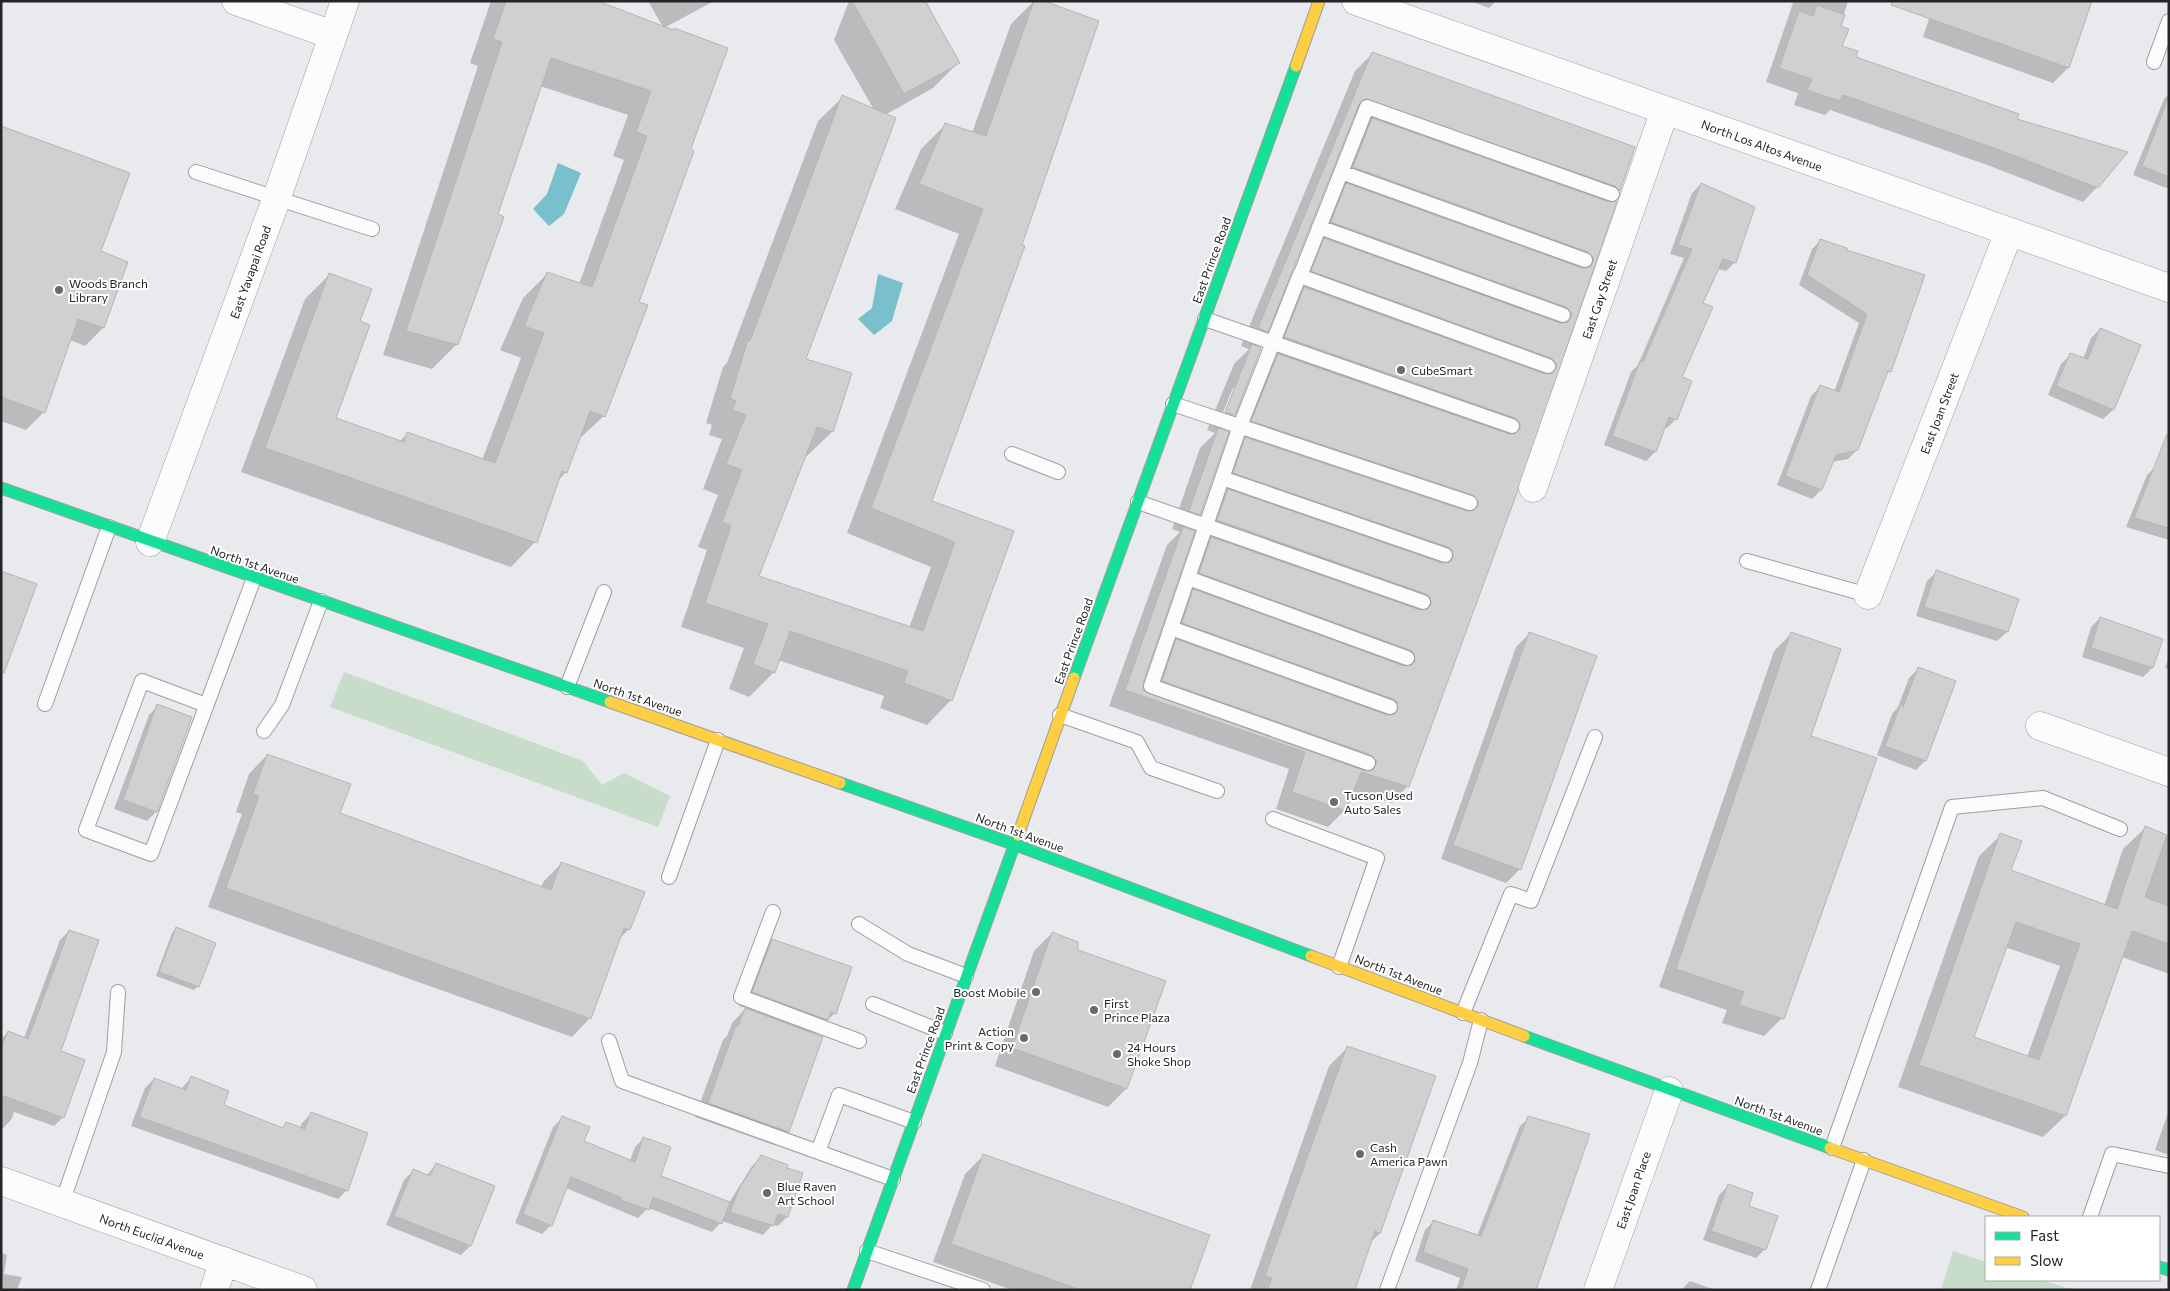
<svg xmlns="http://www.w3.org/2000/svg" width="2170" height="1291" viewBox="0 0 2170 1291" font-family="Commissioner,sans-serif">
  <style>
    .green { fill: #c7dcc9 }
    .water { fill: #79c0cc }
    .shadow { fill: #0003; fill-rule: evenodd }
    .building { fill: #d0d0d1; stroke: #b5b5b5; fill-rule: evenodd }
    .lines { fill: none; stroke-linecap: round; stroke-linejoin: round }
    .lane-casing { stroke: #9d9fa1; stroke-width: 16 }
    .street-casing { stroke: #9d9fa1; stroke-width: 29 }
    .fast-casing { stroke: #9d9fa1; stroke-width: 13 }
    .slow-casing { stroke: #9d9fa1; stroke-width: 13 }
    .lane { stroke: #fcfcfc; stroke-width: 14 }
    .street { stroke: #fcfcfc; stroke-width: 28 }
    .fast { stroke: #16e098; stroke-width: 11 }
    .slow { stroke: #ffcf43; stroke-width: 11 }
    .poi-dot { fill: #696a6c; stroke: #fff; stroke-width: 2 }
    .labels { text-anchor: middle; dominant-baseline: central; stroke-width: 4; stroke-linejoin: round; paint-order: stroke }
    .street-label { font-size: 12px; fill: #242527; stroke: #fff }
    .poi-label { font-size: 12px; fill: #242527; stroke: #fff; text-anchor: start }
  </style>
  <rect width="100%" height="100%" fill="#e8eaed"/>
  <path class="green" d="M 344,672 L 583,761 L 602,785 L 624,773 L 670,796 L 658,827 L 330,707 Z
    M 1953,1251 L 1986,1262 L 1986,1280 L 2042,1280 L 2073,1290 L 1941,1290 Z"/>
  <path class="water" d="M 558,163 L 581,173 L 564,214 L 549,226 L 533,209 L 547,194 Z
    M 878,274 L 903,283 L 892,321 L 874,335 L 858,319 L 872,308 Z"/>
  <path class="shadow" d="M 491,1 L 595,1 L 663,27 L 648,1 L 714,1 L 664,28 L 690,148 L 637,302 L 604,416 L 578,440 L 566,472 L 557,482 L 535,542 L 511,567 L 241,472 L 305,299 L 330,274 L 359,321 L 334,419 L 399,442 L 408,433 L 482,460 L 521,358 L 500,350 L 523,298 L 547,274 L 579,284 L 624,160 L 613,156 L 628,115 L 540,86 L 496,215 L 457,344 L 432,369 L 383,355 L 478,66 L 470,63 Z
    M 849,1 L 926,1 L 958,63 L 933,88 L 885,115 L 804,359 L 850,374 L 832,432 L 807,456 L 805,456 L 757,576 L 909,628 L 931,567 L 847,533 L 959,234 L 895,209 L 921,149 L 945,125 L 972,133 L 1011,24 L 1034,1 L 1040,1 L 930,502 L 1013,532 L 951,700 L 927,725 L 880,708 L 884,696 L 778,660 L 774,672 L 749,697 L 729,689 L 744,648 L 681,627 L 707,550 L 698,547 L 718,495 L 703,489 L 722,439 L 709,435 L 712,425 L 706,423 L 723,367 L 727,363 L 818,121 L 843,97 L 874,110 L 834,40 Z
    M 1470,1 L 1496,1 L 1489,8 Z
    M 1789,1 L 1848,1 L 1840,27 L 1841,47 L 1854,58 L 2015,120 L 2097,187 L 2083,202 L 1990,166 L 1830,110 L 1825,115 L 1794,105 L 1798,93 L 1766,82 L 1793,3 Z
    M 1935,1 L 2091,1 L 2068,68 L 2053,83 L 1923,37 Z
    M 1373,53 L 1634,148 L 1619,191 L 1607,202 L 1615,203 L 1408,786 L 1392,803 L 1352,791 L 1345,810 L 1328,827 L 1276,809 L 1289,769 L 1109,706 L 1167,545 L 1180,532 L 1172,529 L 1200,448 L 1215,433 L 1207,430 L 1234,364 L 1249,349 L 1241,346 L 1355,71 ZM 1352,118 L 1368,124 L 1356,136 L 1337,184 L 1345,186 L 1330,201 L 1315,239 L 1323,242 L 1308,256 L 1296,288 L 1303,290 L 1288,305 L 1269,354 L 1277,357 L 1262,372 L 1236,438 L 1244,440 L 1229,455 L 1217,489 L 1226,492 L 1211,507 L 1201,537 L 1210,540 L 1195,555 L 1183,589 L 1192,593 L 1177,607 L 1166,639 L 1175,642 L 1160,657 L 1147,694 L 1143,692 L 1141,683 L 1184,529 L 1199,514 L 1219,430 L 1234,415 L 1260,349 L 1252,346 L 1267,331 ZM 1233,388 L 1235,389 L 1223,418 L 1221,417 Z
    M 2169,94 L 2169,189 L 2133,175 L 2164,99 Z
    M 1,128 L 100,252 L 126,262 L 103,328 L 85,346 L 70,340 L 44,412 L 26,430 L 1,421 Z
    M 1701,184 L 1735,262 L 1726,271 L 1718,269 L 1702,304 L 1680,378 L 1676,419 L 1667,428 L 1664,427 L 1655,452 L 1646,461 L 1604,445 L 1631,372 L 1638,365 L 1684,258 L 1670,254 L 1692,193 Z
    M 1821,240 L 1846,249 L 1890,371 L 1885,375 L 1857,450 L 1848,459 L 1832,462 L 1821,490 L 1812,499 L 1777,485 L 1811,396 L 1820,387 L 1834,392 L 1859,323 L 1799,285 L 1812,249 Z
    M 2100,329 L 2140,346 L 2113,410 L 2103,419 L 2048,395 L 2061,364 L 2070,355 L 2083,359 L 2091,338 Z
    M 2156,466 L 2169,471 L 2169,540 L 2126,527 L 2147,475 Z
    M 1936,572 L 2007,632 L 1997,641 L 1916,616 L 1927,581 Z
    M 2100,618 L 2152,668 L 2143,677 L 2082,657 L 2091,627 Z
    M 1792,633 L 1782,1018 L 1764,1036 L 1722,1023 L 1727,1010 L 1659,987 L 1774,651 Z
    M 1529,634 L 1520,869 L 1506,883 L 1441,859 L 1516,647 Z
    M 2169,657 L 2169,670 L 2165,668 Z
    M 1918,669 L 1925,761 L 1916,770 L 1877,755 L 1892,714 L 1898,707 L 1909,678 Z
    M 158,706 L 156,812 L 147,821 L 114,809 L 149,715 Z
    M 267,755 L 339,814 L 541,887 L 544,881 L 562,863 L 629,929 L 618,940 L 590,1018 L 572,1037 L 208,907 L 242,814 L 236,812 L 249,774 Z
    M 2145,828 L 2169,837 L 2169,974 L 2122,957 L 2065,1116 L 2043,1137 L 1898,1087 L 1979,856 L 2001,835 L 2010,871 L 2104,906 L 2123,849 ZM 2005,947 L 2060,966 L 2027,1057 L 1973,1038 Z
    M 176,929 L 198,986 L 194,990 L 156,976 L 172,933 Z
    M 69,931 L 59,1051 L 63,1117 L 54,1126 L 14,1112 L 11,1120 L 2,1129 L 1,1039 L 8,1032 L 24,1038 L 60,940 Z
    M 1052,933 L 1077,951 L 1126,1089 L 1108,1107 L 995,1066 L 1034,951 Z
    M 773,940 L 835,1013 L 813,1034 L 788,1131 L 774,1145 L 695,1117 L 723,1040 L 727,1036 L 732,1023 L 746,1008 L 739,1006 L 759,954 Z
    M 1347,1048 L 1379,1234 L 1370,1243 L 1353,1290 L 1250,1290 L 1329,1066 Z
    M 191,1078 L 222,1106 L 281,1129 L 286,1124 L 300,1129 L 302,1123 L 311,1114 L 347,1190 L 338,1199 L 131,1126 L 145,1088 L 154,1079 L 181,1089 Z
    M 2169,1110 L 2169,1155 L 2155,1150 Z
    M 562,1118 L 583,1141 L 630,1161 L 635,1147 L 644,1138 L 659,1176 L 729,1203 L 752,1166 L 762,1157 L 787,1217 L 778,1226 L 773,1224 L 763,1235 L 722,1221 L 712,1232 L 648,1208 L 638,1218 L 566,1188 L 551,1225 L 542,1234 L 515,1223 L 553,1127 Z
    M 1529,1118 L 1534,1290 L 1456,1290 L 1460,1278 L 1415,1261 L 1425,1230 L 1433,1222 L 1477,1236 L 1520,1126 Z
    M 983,1156 L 1189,1290 L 1012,1290 L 933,1262 L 965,1174 Z
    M 436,1164 L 493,1187 L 470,1246 L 461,1255 L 386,1225 L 404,1180 L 413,1171 L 426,1176 Z
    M 1728,1186 L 1748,1207 L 1765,1249 L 1756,1258 L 1703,1240 L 1719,1195 Z
    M 1,1253 L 7,1255 L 4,1274 L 22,1277 L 17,1290 L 1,1290 Z
    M 1690,1281 L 1715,1290 L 1681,1290 Z"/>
  <path class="building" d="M 506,1 L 598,1 L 673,30 L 674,28 L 728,48 L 691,148 L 694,151 L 639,302 L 648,305 L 605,417 L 590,411 L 567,473 L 562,471 L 537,543 L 265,448 L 329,273 L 372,289 L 360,321 L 370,325 L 336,418 L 404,442 L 407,432 L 495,463 L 544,333 L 524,326 L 547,272 L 592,287 L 647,136 L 636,132 L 651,91 L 551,58 L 498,214 L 504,217 L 458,345 L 406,331 L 502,42 L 493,39 Z
    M 852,1 L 925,1 L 960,63 L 904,94 Z
    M 1034,1 L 1044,1 L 1099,21 L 1022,245 L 1025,246 L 932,501 L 1014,531 L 952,701 L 904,683 L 908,671 L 790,631 L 775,673 L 753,664 L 768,624 L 705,603 L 731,526 L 722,522 L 742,470 L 726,464 L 746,415 L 732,410 L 736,401 L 730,398 L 748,340 L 750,341 L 842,95 L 896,118 L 806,359 L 852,373 L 833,432 L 817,427 L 759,576 L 923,631 L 955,542 L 871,508 L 983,209 L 919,184 L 945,123 L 986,136 Z
    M 1892,1 L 2092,1 L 2069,68 L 1891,5 Z
    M 1817,5 L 1845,15 L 1841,26 L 1849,29 L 1842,46 L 1858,51 L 1856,57 L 2019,114 L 2017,119 L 2128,152 L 2098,188 L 2005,152 L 1843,95 L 1840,101 L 1807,90 L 1812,79 L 1779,68 L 1799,11 L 1813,16 Z
    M 1372,52 L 1635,147 L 1620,191 L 1615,186 L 1365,99 L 1359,104 L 1268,332 L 1258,328 Z
    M 2167,101 L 2169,101 L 2169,177 L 2142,166 Z
    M 1372,118 L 1609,202 L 1617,201 L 1518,490 L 1409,787 L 1361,772 L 1346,811 L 1292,792 L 1305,752 L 1125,690 L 1183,527 L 1195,531 L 1143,683 L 1144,691 L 1365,771 L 1373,770 L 1377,762 L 1371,755 L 1162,681 L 1176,639 L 1387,715 L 1395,714 L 1398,709 L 1397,702 L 1393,699 L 1182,623 L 1193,589 L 1404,666 L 1412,665 L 1415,661 L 1414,653 L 1410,650 L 1199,573 L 1211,537 L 1420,610 L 1428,609 L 1431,604 L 1430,597 L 1426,594 L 1217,520 L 1228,489 L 1442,563 L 1450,562 L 1453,557 L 1452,550 L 1448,547 L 1233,473 L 1245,437 L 1467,511 L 1472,511 L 1478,506 L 1478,501 L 1473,495 L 1251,421 L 1278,354 L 1509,434 L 1514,434 L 1520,429 L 1520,424 L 1515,418 L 1284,337 L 1304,287 L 1545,374 L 1553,373 L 1557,365 L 1551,358 L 1311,271 L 1324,238 L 1560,323 L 1568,322 L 1572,314 L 1566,307 L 1331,222 L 1346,183 L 1582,268 L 1590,267 L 1594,259 L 1588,252 L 1353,167 Z
    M 1,126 L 130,173 L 101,251 L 128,262 L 104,328 L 78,319 L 45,413 L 1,397 Z
    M 1701,183 L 1755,207 L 1736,263 L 1723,259 L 1703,303 L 1713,307 L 1682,377 L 1692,381 L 1677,420 L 1669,417 L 1656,452 L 1612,436 L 1640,361 L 1643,362 L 1692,249 L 1678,245 Z
    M 1820,239 L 1847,248 L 1847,250 L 1925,275 L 1891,372 L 1888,371 L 1858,450 L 1836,455 L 1822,490 L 1785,476 L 1820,385 L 1839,392 L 1867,314 L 1807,275 Z
    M 2100,328 L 2141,345 L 2114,410 L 2056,386 L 2070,353 L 2088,359 Z
    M 1252,344 L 1261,348 L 1235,415 L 1225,412 Z
    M 1218,428 L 1229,432 L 1200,515 L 1189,511 Z
    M 2167,434 L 2169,435 L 2169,528 L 2134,518 Z
    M 1936,570 L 2019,599 L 2008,632 L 1924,607 Z
    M 1,571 L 37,584 L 4,673 L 1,673 Z
    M 2100,617 L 2163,639 L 2153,668 L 2091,648 Z
    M 1529,632 L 1597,656 L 1521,870 L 1453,845 Z
    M 1791,632 L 1841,649 L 1811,736 L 1877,758 L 1784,1019 L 1739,1005 L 1744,992 L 1676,969 Z
    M 1918,667 L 1956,681 L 1926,761 L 1885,746 L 1901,703 L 1903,707 Z
    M 157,704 L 192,717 L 157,812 L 123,800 Z
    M 267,754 L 351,784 L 340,813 L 551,890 L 561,862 L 645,892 L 630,930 L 624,928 L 591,1019 L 226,888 L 259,796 L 253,794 Z
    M 2145,826 L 2167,835 L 2145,897 L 2169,906 L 2169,944 L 2132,931 L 2066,1116 L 1919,1065 L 2000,833 L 2022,841 L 2011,870 L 2117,909 ZM 2016,922 L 2080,944 L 2039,1060 L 1974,1037 Z
    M 176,927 L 216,943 L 199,987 L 159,972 Z
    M 69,930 L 99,940 L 61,1051 L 85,1060 L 64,1118 L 1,1095 L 1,1048 L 8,1031 L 28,1039 Z
    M 1052,932 L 1078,942 L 1078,950 L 1166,981 L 1127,1089 L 1012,1048 Z
    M 772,939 L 852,967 L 836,1014 L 831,1012 L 828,1020 L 752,992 Z
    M 745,1008 L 823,1037 L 789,1132 L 708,1103 L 736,1025 L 738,1026 Z
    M 1347,1046 L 1436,1076 L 1380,1234 L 1375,1231 L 1355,1290 L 1267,1290 L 1272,1278 L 1265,1276 Z
    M 191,1076 L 229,1091 L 224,1105 L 283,1128 L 286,1122 L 305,1129 L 311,1112 L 368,1133 L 348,1191 L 139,1117 L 154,1078 L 186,1090 Z
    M 562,1116 L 590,1127 L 584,1141 L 635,1162 L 643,1137 L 671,1147 L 661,1176 L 730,1202 L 722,1224 L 653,1197 L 649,1210 L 621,1200 L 622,1198 L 571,1177 L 552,1226 L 523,1214 Z
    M 1528,1116 L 1590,1134 L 1536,1290 L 1461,1290 L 1468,1269 L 1423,1252 L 1433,1220 L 1481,1236 Z
    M 983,1154 L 1210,1235 L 1190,1290 L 1081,1290 L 951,1244 Z
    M 761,1155 L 788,1165 L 787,1168 L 803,1173 L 788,1217 L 778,1214 L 774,1226 L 730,1212 L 740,1187 Z
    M 436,1163 L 495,1186 L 471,1246 L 394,1216 L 413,1169 L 430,1176 Z
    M 1728,1184 L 1753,1193 L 1749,1206 L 1778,1216 L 1766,1250 L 1711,1231 Z"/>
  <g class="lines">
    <g class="lane-casing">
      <path id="lane" d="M 2154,62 L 2169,21
        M 196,172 L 372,229
        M 1341,172 L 1585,260
        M 1319,227 L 1563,315
        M 1300,274 L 1240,426 L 1151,686 L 1368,763
        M 1205,319 L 1512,426
        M 1548,366 L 1300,276 L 1367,107 L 1612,194
        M 1173,404 L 1470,503
        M 1012,454 L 1058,472
        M 1222,478 L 1445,555
        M 1138,502 L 1423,602
        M 1747,561 L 1868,595
        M 1188,578 L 1407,658
        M 1171,628 L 1390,707
        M 567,687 L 604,592
        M 45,704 L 109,527
        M 206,705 L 142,681 L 86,830 L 151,854 L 254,578
        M 1060,715 L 1137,742 L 1151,768 L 1217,791
        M 264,731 L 282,705 L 321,601
        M 1273,819 L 1377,858 L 1339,967
        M 669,877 L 718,740
        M 773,912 L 741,997 L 859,1041
        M 859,924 L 908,954 L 966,976
        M 873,1004 L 945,1033
        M 1463,1013 L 1511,894 L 1531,901 L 1595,737
        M 609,1041 L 622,1081 L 893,1179
        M 1832,1148 L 1952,807 L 2043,798 L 2120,829
        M 818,1152 L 839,1095 L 914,1122
        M 62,1203 L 114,1052 L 118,992
        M 2090,1217 L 2112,1154 L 2169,1166
        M 867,1251 L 983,1290
        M 1387,1290 L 1470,1063 L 1481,1020
        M 1818,1290 L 1864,1160"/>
    </g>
    <g class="street-casing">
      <path id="street" d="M 236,1 L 333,35
        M 1356,1 L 2169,288
        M 1533,488 L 1665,110
        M 150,542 L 277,197 L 345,1
        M 1868,595 L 2009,232
        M 2040,726 L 2169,772
        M 1,1181 L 303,1290
        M 214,1290 L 224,1261
        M 1598,1290 L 1669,1091"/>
    </g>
    <g class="fast-casing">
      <path id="fast" d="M 1,488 L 610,702
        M 1074,678 L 1296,66
        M 840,783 L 1013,844 L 1311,956
        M 1524,1036 L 1830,1148
        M 2159,1267 L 2169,1270
        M 853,1290 L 1018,835"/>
    </g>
    <g class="slow-casing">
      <path id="slow" d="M 1296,66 L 1319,1
        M 610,702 L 840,783
        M 1018,835 L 1074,678
        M 1311,956 L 1524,1036
        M 1830,1148 L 2023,1217"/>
    </g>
    <use href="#lane" class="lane"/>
    <use href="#street" class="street"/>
    <use href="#fast" class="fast"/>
    <use href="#slow" class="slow"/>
  </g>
  <g class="poi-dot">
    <circle cx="59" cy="290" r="5"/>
    <circle cx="1401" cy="370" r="5"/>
    <circle cx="1334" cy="802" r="5"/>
    <circle cx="1036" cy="992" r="5"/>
    <circle cx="1094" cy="1010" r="5"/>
    <circle cx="1024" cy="1038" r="5"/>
    <circle cx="1117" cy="1054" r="5"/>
    <circle cx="1360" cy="1154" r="5"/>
    <circle cx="767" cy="1193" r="5"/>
  </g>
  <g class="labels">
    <g class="street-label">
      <text transform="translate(1762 145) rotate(20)">North Los Altos Avenue</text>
      <text transform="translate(1211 260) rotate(-70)">East Prince Road</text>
      <text transform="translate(250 272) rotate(-70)">East Yavapai Road</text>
      <text transform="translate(1599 299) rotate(-71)">East Gay Street</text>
      <text transform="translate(1939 413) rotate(-69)">East Joan Street</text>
      <text transform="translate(255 564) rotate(19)">North 1st Avenue</text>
      <text transform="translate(1073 641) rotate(-70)">East Prince Road</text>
      <text transform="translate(638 697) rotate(19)">North 1st Avenue</text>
      <text transform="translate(1020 832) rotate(20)">North 1st Avenue</text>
      <text transform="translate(1399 974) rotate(21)">North 1st Avenue</text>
      <text transform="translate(925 1050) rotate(-70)">East Prince Road</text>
      <text transform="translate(1779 1115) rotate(20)">North 1st Avenue</text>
      <text transform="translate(1633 1190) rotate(-71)">East Joan Place</text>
      <text transform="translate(152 1236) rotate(20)">North Euclid Avenue</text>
    </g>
    <g class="poi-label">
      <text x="69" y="283">Woods Branch<tspan x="69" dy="14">Library</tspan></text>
      <text x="1411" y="370">CubeSmart</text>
      <text x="1344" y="795">Tucson Used<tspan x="1344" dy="14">Auto Sales</tspan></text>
      <text x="1026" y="992" text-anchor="end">Boost Mobile</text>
      <text x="1104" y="1003">First<tspan x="1104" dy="14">Prince Plaza</tspan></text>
      <text x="1014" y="1031" text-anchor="end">Action<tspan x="1014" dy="14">Print &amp; Copy</tspan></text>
      <text x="1127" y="1047">24 Hours<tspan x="1127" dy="14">Shoke Shop</tspan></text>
      <text x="1370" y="1147">Cash<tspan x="1370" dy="14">America Pawn</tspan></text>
      <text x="777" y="1186">Blue Raven<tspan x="777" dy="14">Art School</tspan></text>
    </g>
  </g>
  <rect width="2170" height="1291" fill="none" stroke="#242527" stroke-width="5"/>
  <rect x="1985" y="1216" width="175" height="65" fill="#ffffff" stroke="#a7a8a9"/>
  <rect x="1995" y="1232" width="25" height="8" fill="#16e098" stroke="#a7a8a9"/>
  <text x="2030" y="1241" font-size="15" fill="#242527">Fast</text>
  <rect x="1995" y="1257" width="25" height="8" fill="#ffcf43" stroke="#a7a8a9"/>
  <text x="2030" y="1266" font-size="15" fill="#242527">Slow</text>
</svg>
